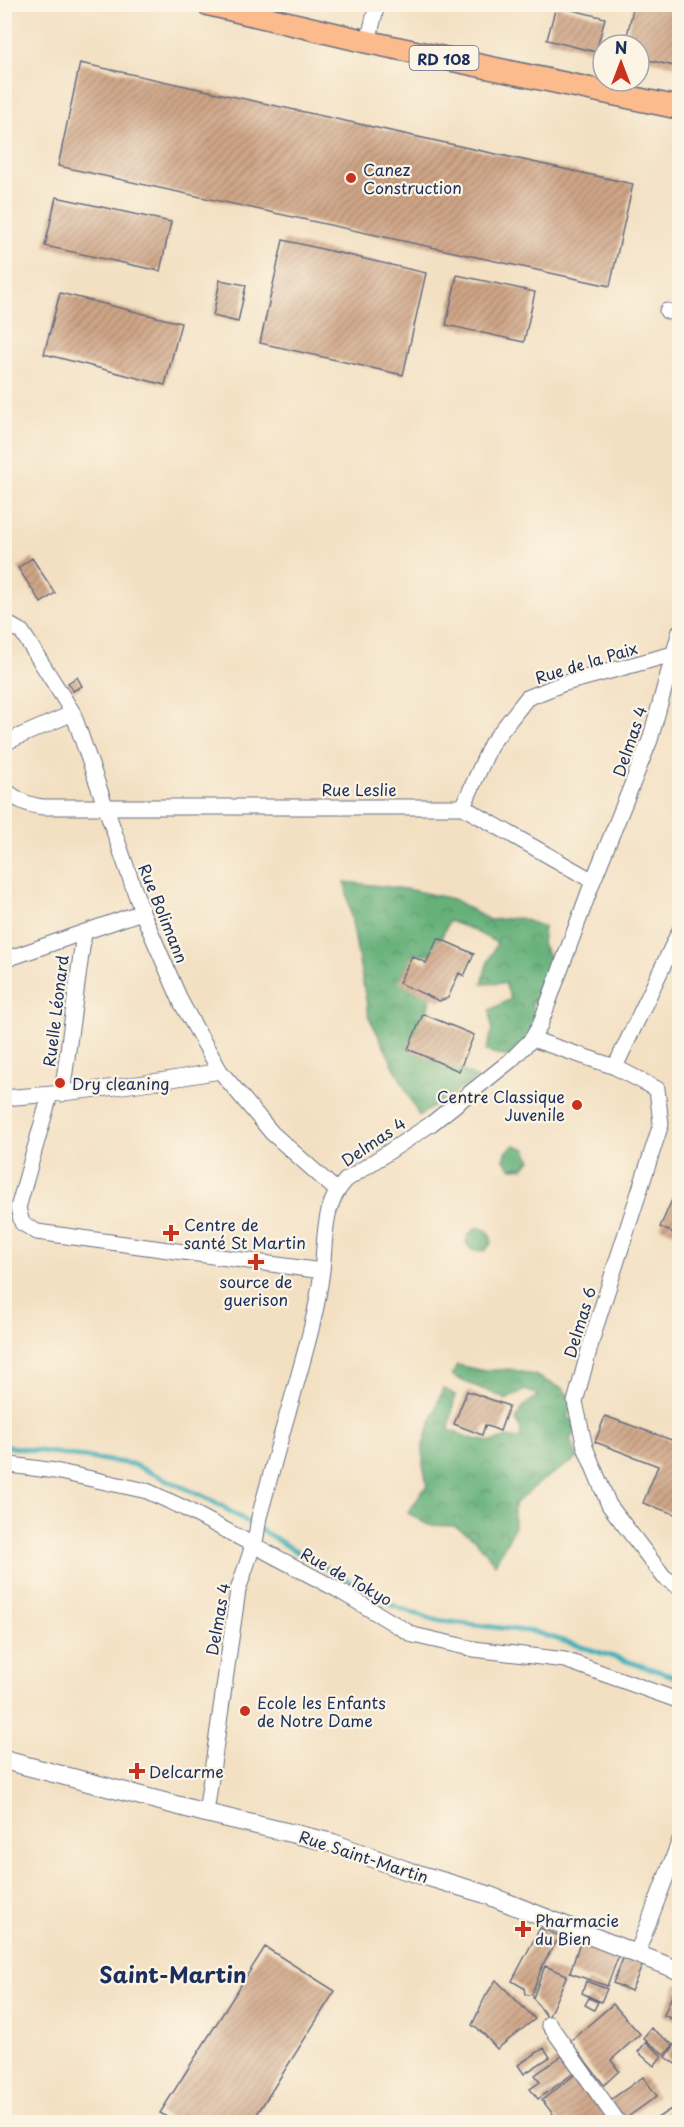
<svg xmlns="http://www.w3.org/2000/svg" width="684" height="2127" viewBox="0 0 684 2127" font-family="'Playpen Sans',sans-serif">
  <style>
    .forest { fill: url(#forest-crowns); stroke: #40706c; stroke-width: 1.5 }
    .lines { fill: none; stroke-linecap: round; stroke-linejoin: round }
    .stream { stroke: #3fafb8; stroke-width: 5 }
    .building { fill: url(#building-hatch) }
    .minor-casing { stroke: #676d81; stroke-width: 17 }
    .tertiary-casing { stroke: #676d81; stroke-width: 20 }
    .primary-casing { stroke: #676d81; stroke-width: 25 }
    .minor { stroke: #fff; stroke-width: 15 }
    .tertiary { stroke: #fff; stroke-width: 18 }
    .primary { stroke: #fbbb8d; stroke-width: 22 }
    .poi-dot { fill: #c8321e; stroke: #fcf5e5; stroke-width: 2 }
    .labels { text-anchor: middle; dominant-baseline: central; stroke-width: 4.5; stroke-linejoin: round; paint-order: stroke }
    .shield { fill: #fcf5e5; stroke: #5e6a86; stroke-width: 1.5 }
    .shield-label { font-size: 15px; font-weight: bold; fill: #1b2f5e }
    .poi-label { font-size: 16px; fill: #1b2f5e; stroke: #fcf5e5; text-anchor: start }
    .street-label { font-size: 16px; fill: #1b2f5e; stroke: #fcf5e5 }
    .district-label { font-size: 22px; font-weight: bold; fill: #1b2f5e; stroke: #fcf5e5 }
  </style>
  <defs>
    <pattern id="forest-crowns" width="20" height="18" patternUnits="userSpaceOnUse" patternTransform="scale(1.5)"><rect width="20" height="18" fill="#66b17a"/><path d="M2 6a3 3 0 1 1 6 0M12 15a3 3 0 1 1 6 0" fill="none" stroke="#539067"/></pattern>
    <pattern id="building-hatch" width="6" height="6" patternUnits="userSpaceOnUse" patternTransform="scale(1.5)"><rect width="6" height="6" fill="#cfa586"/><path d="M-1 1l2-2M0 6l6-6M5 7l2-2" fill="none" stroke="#a78771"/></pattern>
  </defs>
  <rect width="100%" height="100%" fill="#fcf5e5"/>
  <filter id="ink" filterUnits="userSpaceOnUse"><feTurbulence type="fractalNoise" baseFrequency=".0167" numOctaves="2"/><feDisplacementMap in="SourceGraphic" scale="12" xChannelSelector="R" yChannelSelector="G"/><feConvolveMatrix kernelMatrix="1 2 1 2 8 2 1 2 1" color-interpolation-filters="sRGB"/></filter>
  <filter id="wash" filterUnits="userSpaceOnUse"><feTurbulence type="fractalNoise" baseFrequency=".008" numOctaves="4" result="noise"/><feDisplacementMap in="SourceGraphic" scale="24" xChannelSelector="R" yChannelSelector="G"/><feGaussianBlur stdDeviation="1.35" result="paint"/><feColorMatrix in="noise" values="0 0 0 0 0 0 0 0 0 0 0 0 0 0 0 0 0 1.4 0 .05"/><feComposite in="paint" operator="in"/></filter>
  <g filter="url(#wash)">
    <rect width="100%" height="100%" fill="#f3e0c2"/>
    <path class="forest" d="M 345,882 L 406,889 L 453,899 L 489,920 L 520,918 L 544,927 L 542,944 L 549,956 L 556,974 L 545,994 L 531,1002 L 537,1026 L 508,1057 L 486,1051 L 492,1031 L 490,1010 L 511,999 L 505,983 L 482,984 L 487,964 L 497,943 L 471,929 L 449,921 L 434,954 L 414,954 L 409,969 L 435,988 L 415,1046 L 477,1078 L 419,1116 L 369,1017 Z
      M 515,1145 L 526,1149 L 531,1160 L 523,1168 L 511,1168 L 504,1160 L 506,1152 Z
      M 477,1227 L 488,1231 L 492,1242 L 485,1251 L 472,1250 L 466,1243 L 468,1235 Z
      M 457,1365 L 484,1371 L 510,1369 L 534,1375 L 563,1389 L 575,1403 L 567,1417 L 579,1424 L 570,1440 L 578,1458 L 544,1479 L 514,1504 L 514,1528 L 495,1564 L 475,1539 L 455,1526 L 428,1525 L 408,1513 L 427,1485 L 423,1465 L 423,1445 L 443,1388 L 455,1395 L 449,1430 L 474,1439 L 492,1442 L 507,1437 L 520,1439 L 521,1429 L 516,1420 L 523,1407 L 538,1395 L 525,1390 L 506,1400 C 489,1389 469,1386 452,1375 Z"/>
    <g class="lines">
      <path class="stream" d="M 4,1446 L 132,1464 L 211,1500 L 301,1554 L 394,1606 L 434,1620 L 535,1632 L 680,1678"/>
    </g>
    <g id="blocks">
      <path class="building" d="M 634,4 L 680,4 L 680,37 L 674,66 L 639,58 L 639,45 L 625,45 Z
        M 556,6 L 605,18 L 596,52 L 547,40 Z
        M 80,63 L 633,184 L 610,286 L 58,166 Z
        M 56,197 L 171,222 L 160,271 L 45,246 Z
        M 283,240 L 426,273 L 403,375 L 260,343 Z
        M 457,275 L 535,292 L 524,342 L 446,325 Z
        M 220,280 L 246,285 L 238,322 L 213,316 Z
        M 60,293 L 181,323 L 165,385 L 44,354 Z
        M 4,558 L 10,561 L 4,574 Z
        M 32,558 L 55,593 L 41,603 L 18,568 Z
        M 77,677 L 82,686 L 73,691 L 68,683 Z
        M 438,938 L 474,954 L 464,976 L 459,973 L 448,998 L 439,1001 L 399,983 L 412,956 L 426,963 Z
        M 423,1014 L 474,1035 L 459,1071 L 408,1049 Z
        M 680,1182 L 680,1236 L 660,1227 Z
        M 467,1391 L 509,1406 L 500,1431 L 485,1425 L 482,1435 L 454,1424 Z
        M 605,1416 L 680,1443 L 680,1516 L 643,1503 L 658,1466 L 595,1442 Z
        M 540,1928 L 560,1936 L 543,1964 L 532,1994 L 529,1995 L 525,1994 L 524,1988 L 512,1981 Z
        M 580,1942 L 619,1955 L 607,1986 L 570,1973 Z
        M 265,1947 L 335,1991 L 252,2122 L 176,2122 L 160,2113 Z
        M 624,1956 L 643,1964 L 631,1991 L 613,1983 Z
        M 545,1966 L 567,1975 L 548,2018 L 533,1998 Z
        M 496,1980 L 535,2019 L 497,2049 L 484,2034 L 472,2025 L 485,1997 Z
        M 586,1981 L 607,1989 L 601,2002 L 582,1993 Z
        M 677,1983 L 680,1985 L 679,2022 L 664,2015 Z
        M 589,1998 L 598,2002 L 594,2010 L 585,2005 Z
        M 613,2004 L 640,2034 L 611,2060 L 619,2071 L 604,2085 L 570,2041 Z
        M 651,2028 L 673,2045 L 665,2055 L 643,2038 Z
        M 680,2037 L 680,2064 L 678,2066 L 666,2057 Z
        M 646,2042 L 662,2056 L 654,2066 L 638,2052 Z
        M 544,2048 L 550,2057 L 524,2074 L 518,2065 Z
        M 563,2055 L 574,2073 L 538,2099 L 530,2089 L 540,2082 L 535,2075 Z
        M 576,2074 L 612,2122 L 559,2122 L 542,2100 Z
        M 643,2077 L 657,2096 L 622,2121 L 609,2101 Z
        M 671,2109 L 680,2122 L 651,2122 Z"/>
    </g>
  </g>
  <g filter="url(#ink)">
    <use href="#blocks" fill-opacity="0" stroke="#676d81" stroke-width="1.5"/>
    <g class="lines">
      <g class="minor-casing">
        <path id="minor" d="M 368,42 L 377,4
          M 667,311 L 680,315
          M 4,622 L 22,632 L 73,713 L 142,912 L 182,1004 L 220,1071 L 272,1133 L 336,1190
          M 4,743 L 73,713
          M 4,789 C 17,800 27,805 43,807 L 463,807 L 593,881
          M 463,807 L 491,744 L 527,698 L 562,684 L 673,654
          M 680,930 L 615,1067 L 657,1089 L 661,1124 L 594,1332 L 575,1402 L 585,1447 L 609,1505 L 664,1577 L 680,1588
          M 4,960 L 142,912
          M 532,1039 L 615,1067
          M 62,1094 L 84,933
          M 50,1095 L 18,1208 L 22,1223 L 37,1232 L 322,1271
          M 4,1098 C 77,1093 148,1084 220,1071
          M 4,1464 L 55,1471 L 147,1491 L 182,1507 L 338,1590 L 413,1635 L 474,1649 L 565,1660 L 680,1701
          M 206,1813 L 238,1590 L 256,1537 L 259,1517 C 270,1478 280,1438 292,1399 C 304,1356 317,1314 322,1270 C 326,1238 322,1205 346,1180 L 431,1124 L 510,1061 L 532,1039 L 540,1025 L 593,881 L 650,740 L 680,631
          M 637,1953 L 680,1840
          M 549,2024 L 618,2122"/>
      </g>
      <g class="tertiary-casing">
        <path id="tertiary" d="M 4,1760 L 206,1813 L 333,1843 L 405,1870 L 485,1894 L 680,1971"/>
      </g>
      <g class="primary-casing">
        <path id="primary" d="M 208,4 L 368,42 L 680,108"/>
      </g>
      <use href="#minor" class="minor"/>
      <use href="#tertiary" class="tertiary"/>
      <use href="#primary" class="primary"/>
    </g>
  </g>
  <g class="poi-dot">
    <circle cx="351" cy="178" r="6"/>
    <circle cx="60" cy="1083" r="6"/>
    <circle cx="577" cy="1105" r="6"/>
    <path d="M168 1224h6v6h6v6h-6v6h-6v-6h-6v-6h6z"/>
    <path d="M253 1253h6v6h6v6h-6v6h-6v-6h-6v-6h6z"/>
    <circle cx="245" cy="1711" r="6"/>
    <path d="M134 1762h6v6h6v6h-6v6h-6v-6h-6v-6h6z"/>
    <path d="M520 1920h6v6h6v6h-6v6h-6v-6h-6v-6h6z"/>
  </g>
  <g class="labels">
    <rect class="shield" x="409.5" y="46" width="69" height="24" rx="4.5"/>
    <g class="shield-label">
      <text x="444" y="58">RD 108</text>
    </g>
    <g class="poi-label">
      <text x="363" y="169">Canez<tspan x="363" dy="18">Construction</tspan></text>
      <text x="72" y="1083">Dry cleaning</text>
      <text x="565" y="1096" text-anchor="end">Centre Classique<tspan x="565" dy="18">Juvenile</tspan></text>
      <text x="184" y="1224">Centre de<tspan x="184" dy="18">santé St Martin</tspan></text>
      <text x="256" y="1281" text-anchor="middle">source de<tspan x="256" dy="18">guerison</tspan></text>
      <text x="257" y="1702">Ecole les Enfants<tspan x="257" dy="18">de Notre Dame</tspan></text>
      <text x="149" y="1771">Delcarme</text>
      <text x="535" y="1920">Pharmacie<tspan x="535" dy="18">du Bien</tspan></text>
    </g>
    <g class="street-label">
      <text transform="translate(586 662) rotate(-17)">Rue de la Paix</text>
      <text transform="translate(629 741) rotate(-71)">Delmas 4</text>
      <text x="359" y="789">Rue Leslie</text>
      <text transform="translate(164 913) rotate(68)">Rue Bolimann</text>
      <text transform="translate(55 1011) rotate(-83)">Ruelle Léonard</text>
      <text transform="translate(373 1141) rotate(-34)">Delmas 4</text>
      <text transform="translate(579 1322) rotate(-73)">Delmas 6</text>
      <text transform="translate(347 1576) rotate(29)">Rue de Tokyo</text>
      <text transform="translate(217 1619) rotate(-80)">Delmas 4</text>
      <text transform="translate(364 1856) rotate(18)">Rue Saint-Martin</text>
    </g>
    <g class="district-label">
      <text x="173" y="1973">Saint-Martin</text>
    </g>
  </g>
  <rect width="684" height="2127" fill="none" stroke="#fcf5e5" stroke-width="24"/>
  <g transform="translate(621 63)"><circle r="28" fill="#fcf5e5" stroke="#a2a6af" stroke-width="1.5"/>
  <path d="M0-4.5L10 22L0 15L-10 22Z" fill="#c8321e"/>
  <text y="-9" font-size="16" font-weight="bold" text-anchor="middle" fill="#1b2f5e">N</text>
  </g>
</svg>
